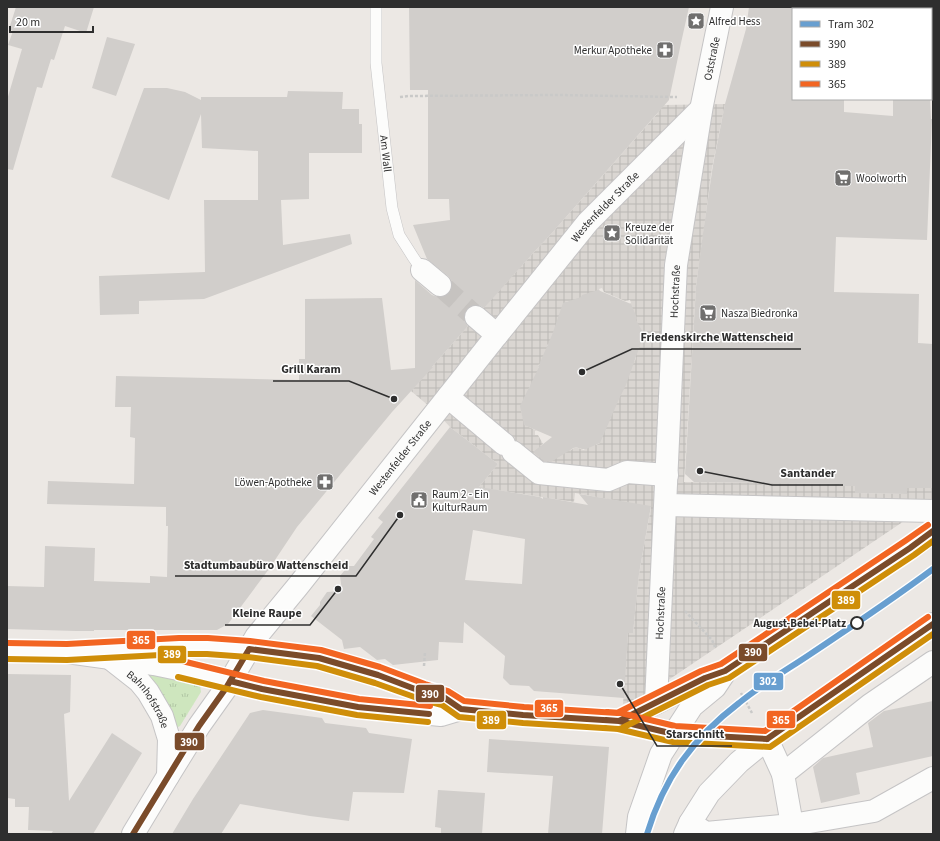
<svg xmlns="http://www.w3.org/2000/svg" width="940" height="841" viewBox="0 0 940 841" font-family="'Source Sans 3',sans-serif">
  <style>
    .grass { fill: url(#grass-tufts) }
    .plaza { fill: url(#plaza-grid); fill-rule: evenodd }
    .building { fill: #d1cecb; fill-rule: evenodd }
    .lines { fill: none; stroke-linecap: round; stroke-linejoin: round }
    .street-tunnel { stroke: #c6c3c0; stroke-width: 22; stroke-dasharray: 22 11; stroke-linecap: butt }
    .lane-casing { stroke: #c5c4c5; stroke-width: 12 }
    .street-casing { stroke: #c5c4c5; stroke-width: 24 }
    .secondary-casing { stroke: #c5c4c5; stroke-width: 24 }
    .path { stroke: #c9c9c8; stroke-width: 2.5; stroke-dasharray: 3 2; stroke-linecap: butt }
    .lane { stroke: #fcfcfb; stroke-width: 11 }
    .street { stroke: #fcfcfb; stroke-width: 22 }
    .secondary { stroke: #fcfcfb; stroke-width: 22 }
    .bus-1-casing { stroke: #fff; stroke-width: 9 }
    .bus-2-casing { stroke: #fff; stroke-width: 9 }
    .bus-3-casing { stroke: #fff; stroke-width: 9 }
    .bus-1 { stroke: #7a4b2a; stroke-width: 6 }
    .bus-2 { stroke: #cf8e09; stroke-width: 6 }
    .bus-3 { stroke: #f26522; stroke-width: 6 }
    .tram-1-casing { stroke: #fff; stroke-width: 9 }
    .tram-1 { stroke: #689fd0; stroke-width: 6 }
    .stop-dot { fill: #fff; stroke: #2e2e2e; stroke-width: 2 }
    .labels { text-anchor: middle; dominant-baseline: central; stroke-width: 3; stroke-linejoin: round; paint-order: stroke }
    .poi-label { font-size: 11px; fill: #2e2e2e; stroke: #fff; text-anchor: start }
    .street-label { font-size: 11px; fill: #2e2e2e; stroke: #fff }
    .stop-label { font-size: 11px; font-weight: bold; fill: #2e2e2e; stroke: #fff; text-anchor: end }
    .leader { fill: none; stroke: #2e2e2e; stroke-width: 1.5 }
    .callout-dot { fill: #2e2e2e; stroke: #fff; stroke-width: 1.5 }
    .callout-label { font-size: 12px; text-anchor: middle; font-weight: bold; fill: #2e2e2e; stroke: #fff; stroke-width: 3; stroke-linejoin: round; paint-order: stroke }
    .line-badge { stroke: #fff; stroke-width: 1.5 }
    .badge-label { font-size: 11px; text-anchor: middle; font-weight: bold; fill: #fff }
  </style>
  <defs>
    <pattern id="grass-tufts" width="24" height="20" patternUnits="userSpaceOnUse"><rect width="24" height="20" fill="#cee6be"/><path d="M3 7l-1-3M5 7V3M7 7l1-3M15 17l-1-3M17 17v-4M19 17l1-3" fill="none" stroke="#b1c6a4"/></pattern>
    <pattern id="plaza-grid" width="8" height="8" patternUnits="userSpaceOnUse"><rect width="8" height="8" fill="#dad6d2"/><path d="M0 4h8M4 0v8" fill="none" stroke="#bbb8b5"/></pattern>
  </defs>
  <rect width="100%" height="100%" fill="#ece8e4"/>
  <path class="grass" d="M 149,674 L 196,680 L 200,685 L 201,692 L 180,726 L 176,728 L 148,676 Z"/>
  <path class="plaza" d="M 725,104 L 712,168 L 696,287 L 684,482 L 839,484 L 841,486 L 855,486 L 856,493 L 906,494 L 907,488 L 933,488 L 933,511 L 916,513 L 652,691 L 632,701 L 623,704 L 628,633 L 633,633 L 639,574 L 651,507 L 575,493 L 574,502 L 504,491 L 478,488 L 498,464 L 450,427 L 436,412 L 411,391 L 496,294 L 535,251 L 552,233 L 657,114 L 663,105 ZM 602,288 L 604,292 L 625,301 L 630,300 L 631,303 L 625,306 L 639,333 L 643,332 L 645,336 L 641,337 L 633,356 L 636,357 L 635,361 L 631,360 L 598,438 L 600,443 L 596,445 L 595,441 L 590,439 L 584,450 L 572,446 L 574,448 L 571,450 L 569,448 L 540,446 L 543,444 L 538,435 L 535,435 L 535,431 L 537,431 L 525,425 L 521,410 L 524,408 L 529,388 L 530,385 L 533,386 L 541,368 L 538,367 L 539,364 L 542,364 L 549,348 L 547,346 L 548,344 L 550,345 L 567,305 L 566,302 L 569,301 L 571,304 L 577,307 L 601,294 L 599,289 Z"/>
  <path class="building" d="M 16,7 L 94,7 L 86,33 L 65,26 L 54,60 L 51,59 L 42,88 L 37,87 L 13,170 L 7,169 L 7,100 L 22,49 L 8,45 L 13,31 L 9,29 Z
    M 409,7 L 689,7 L 681,43 L 669,100 L 552,233 L 535,251 L 484,308 L 479,305 L 472,305 L 466,309 L 464,315 L 464,321 L 468,326 L 432,367 L 433,367 L 392,412 L 297,527 L 269,569 L 228,624 L 217,630 L 94,630 L 94,631 L 76,631 L 7,629 L 7,586 L 44,587 L 45,546 L 95,548 L 94,581 L 150,583 L 150,576 L 167,577 L 168,526 L 166,526 L 166,507 L 47,504 L 48,481 L 134,484 L 135,438 L 130,437 L 131,407 L 115,407 L 116,376 L 299,380 L 299,359 L 305,359 L 305,299 L 382,298 L 391,370 L 415,368 L 415,280 L 432,295 L 438,297 L 445,297 L 450,293 L 452,287 L 452,281 L 448,276 L 427,259 L 413,225 L 450,220 L 449,199 L 428,199 L 428,90 L 410,90 Z
    M 749,7 L 797,7 L 796,9 L 793,9 L 793,99 L 844,99 L 844,112 L 893,116 L 893,99 L 930,99 L 931,119 L 932,119 L 927,240 L 836,237 L 834,292 L 919,294 L 918,343 L 933,344 L 933,488 L 907,488 L 907,494 L 855,493 L 855,486 L 840,486 L 839,484 L 694,482 L 685,474 L 696,287 L 703,233 L 713,165 L 725,104 L 746,29 Z
    M 107,37 L 135,44 L 116,96 L 92,88 Z
    M 144,88 L 167,88 L 185,92 L 201,100 L 201,97 L 287,97 L 288,91 L 343,92 L 342,109 L 359,109 L 359,124 L 362,124 L 362,153 L 309,153 L 309,199 L 281,200 L 283,245 L 350,234 L 352,244 L 204,299 L 139,301 L 139,314 L 100,315 L 99,276 L 205,272 L 204,200 L 258,200 L 258,151 L 202,148 L 201,114 L 169,200 L 111,177 Z
    M 598,290 L 631,304 L 637,318 L 636,320 L 644,334 L 626,385 L 619,399 L 600,443 L 586,449 L 582,449 L 575,447 L 551,462 L 544,461 L 533,452 L 552,437 L 524,425 L 520,406 L 539,367 L 538,367 L 552,335 L 563,303 L 581,297 L 582,295 Z
    M 450,427 L 498,464 L 479,487 L 540,497 L 543,499 L 543,497 L 588,505 L 579,494 L 651,506 L 639,574 L 633,633 L 628,633 L 624,698 L 534,691 L 529,686 L 510,685 L 503,678 L 505,656 L 464,622 L 463,643 L 439,642 L 438,660 L 393,665 L 385,659 L 377,660 L 360,647 L 344,649 L 342,640 L 311,616 L 320,605 L 320,602 L 327,592 L 342,591 L 340,576 L 348,566 L 354,566 L 374,539 L 371,537 L 383,522 L 378,518 ZM 473,530 L 525,539 L 522,584 L 465,580 Z
    M 7,674 L 71,675 L 70,712 L 64,714 L 69,801 L 112,733 L 142,753 L 93,834 L 51,834 L 53,831 L 28,830 L 29,807 L 15,807 L 15,799 L 7,798 Z
    M 933,701 L 933,756 L 856,773 L 860,794 L 821,803 L 813,767 L 823,758 L 873,747 L 868,723 L 884,711 Z
    M 263,710 L 322,718 L 325,723 L 366,728 L 369,733 L 412,739 L 404,793 L 353,792 L 349,821 L 310,816 L 240,804 L 221,834 L 172,834 L 193,799 L 250,713 Z
    M 489,739 L 609,747 L 602,834 L 548,834 L 553,776 L 487,772 Z
    M 438,790 L 485,793 L 482,834 L 441,834 L 441,828 L 435,827 Z"/>
  <g class="lines">
    <path class="street-tunnel" d="M 440,285 L 476,317"/>
    <g class="lane-casing">
      <g id="lane">
        <path id="s1" d="M 376,7 L 376,63 L 392,208 L 399,235 L 413,257 L 422,270"/>
      </g>
    </g>
    <g class="street-casing">
      <g id="street">
        <path d="M 422,270 L 440,285"/>
        <path d="M 476,317 L 497,335"/>
        <path d="M 448,397 L 504,444"/>
        <path d="M 513,452 L 539,473 L 608,480 L 627,472 L 667,475"/>
        <path d="M 666,505 L 933,511"/>
        <path id="s2" d="M 249,649 L 256,637 L 298,586 L 497,335 L 588,222 L 701,109"/>
        <path id="s3" d="M 656,703 L 676,265 L 702,105 L 722,7"/>
        <path d="M 767,739 L 783,774 L 792,825"/>
        <path d="M 783,774 L 870,705 L 933,662"/>
        <path d="M 690,823 L 706,833 L 792,825 L 874,811 L 933,778"/>
      </g>
    </g>
    <g class="secondary-casing">
      <g id="secondary">
        <path d="M 115,649 L 179,646 L 207,646 L 249,649 L 319,658 L 378,675 L 423,692 L 445,698 L 461,709"/>
        <path d="M 7,651 L 67,652 L 81,651"/>
        <path d="M 67,652 L 154,664 L 202,674 L 262,689 L 358,707 L 441,715 L 461,709 L 523,715 L 619,721 L 674,734 L 767,739"/>
        <path id="s4" d="M 111,659 L 139,681 L 148,692 L 162,716 L 169,739 L 168,776"/>
        <path d="M 619,721 L 656,703 L 705,678 L 725,671 L 910,548 L 933,531"/>
        <path d="M 133,834 L 168,776 L 199,726 L 226,688 L 249,649"/>
        <path d="M 637,834 L 639,817 L 661,754 L 692,706 L 715,687 L 725,672"/>
        <path d="M 685,834 L 690,823 L 709,793 L 739,762 L 767,739 L 933,624"/>
      </g>
    </g>
    <path class="path" d="M 400,97 L 409,96 L 558,95 L 677,97
      M 685,611 L 712,640 L 715,647
      M 424,666 L 425,652
      M 741,693 L 752,713"/>
    <use href="#lane" class="lane"/>
    <use href="#street" class="street"/>
    <use href="#secondary" class="secondary"/>
    <g class="bus-1-casing">
      <path id="bus-1" d="M 249,649 L 319,658 L 378,675 L 423,692 L 445,698 L 461,709 L 523,715 L 619,721 L 705,678 L 725,671 L 910,548 L 933,531
        M 230,681 L 262,689 L 358,707 L 429,714
        M 606,720 L 619,721 L 674,734 L 767,739
        M 767,739 L 933,624
        M 133,834 L 199,726 L 226,688 L 248,651"/>
    </g>
    <g class="bus-2-casing">
      <path id="bus-2" d="M 7,659 L 67,660 L 179,654 L 207,654 L 248,657 L 317,666 L 375,683 L 420,699 L 442,705 L 459,717 L 523,723 L 619,729 L 622,728 L 708,685 L 729,678 L 914,555 L 933,541
        M 178,677 L 261,697 L 357,715 L 428,722
        M 605,728 L 618,729 L 673,742 L 770,747 L 933,634"/>
    </g>
    <g class="bus-3-casing">
      <path id="bus-3" d="M 7,643 L 67,644 L 179,638 L 208,638 L 250,641 L 321,650 L 380,667 L 425,684 L 448,691 L 464,701 L 524,707 L 617,713 L 701,671 L 721,664 L 905,541 L 928,525
        M 182,661 L 264,681 L 359,699 L 430,706
        M 607,712 L 621,713 L 675,726 L 765,731 L 928,617"/>
    </g>
    <use href="#bus-1" class="bus-1"/>
    <use href="#bus-2" class="bus-2"/>
    <use href="#bus-3" class="bus-3"/>
    <g class="tram-1-casing">
      <path id="tram-1" d="M 647,834 C 664,778 693,738 739,703 C 761,685 785,671 809,655 C 851,627 893,599 933,569"/>
    </g>
    <use href="#tram-1" class="tram-1"/>
  </g>
  <defs>
    <g id="sight-square" transform="scale(0.9)"><rect x="-9" y="-9" width="18" height="18" rx="4" fill="#706f6e" stroke="#fff"/><path d="M0-6L1.8-2.2L6-1.7L2.9 1.2L3.7 5.4L0 3.3L-3.7 5.4L-2.9 1.2L-6-1.7L-1.8-2.2Z" fill="#fff"/></g>
    <g id="pharmacy-square" transform="scale(0.9)"><rect x="-9" y="-9" width="18" height="18" rx="4" fill="#706f6e" stroke="#fff"/><path d="M-2-6h4v4h4v4h-4v4h-4v-4h-4v-4h4Z" fill="#fff"/></g>
    <g id="supermarket-square" transform="scale(0.9)"><rect x="-9" y="-9" width="18" height="18" rx="4" fill="#706f6e" stroke="#fff"/><path d="M-6-5.5h2.5l.6 2H6L4.5 2H-2.5L-4.4-4H-6ZM-1.5 3.2a1.3 1.3 0 1 0 .1 0ZM3 3.2a1.3 1.3 0 1 0 .1 0Z" fill="#fff"/></g>
    <g id="civic-square" transform="scale(0.9)"><rect x="-9" y="-9" width="18" height="18" rx="4" fill="#706f6e" stroke="#fff"/><path d="M-.6-6.5H3V-4.5H.6V-3L4-1V1h2V6H-6V1h2V-1L-.6-3ZM-1.2 2.5V6h2.4V2.5Z" fill="#fff"/></g>
  </defs>
  <g fill-rule="evenodd">
    <use href="#sight-square" x="696" y="21"/>
    <use href="#pharmacy-square" x="665" y="50"/>
    <use href="#supermarket-square" x="843" y="178"/>
    <use href="#sight-square" x="612" y="233"/>
    <use href="#supermarket-square" x="708" y="313"/>
    <use href="#pharmacy-square" x="325" y="482"/>
    <use href="#civic-square" x="419" y="500"/>
  </g>
  <circle class="stop-dot" cx="857" cy="623" r="6"/>
  <g class="labels">
    <g class="poi-label">
      <text x="709" y="21">Alfred Hess</text>
      <text x="652" y="50" text-anchor="end">Merkur Apotheke</text>
      <text x="856" y="178">Woolworth</text>
      <text x="625" y="227">Kreuze der<tspan x="625" dy="13">Solidarität</tspan></text>
      <text x="721" y="313">Nasza Biedronka</text>
      <text x="312" y="482" text-anchor="end">Löwen-Apotheke</text>
      <text x="432" y="494">Raum 2 - Ein<tspan x="432" dy="13">KulturRaum</tspan></text>
    </g>
    <g class="street-label">
      <text stroke="none"><textPath href="#s3" startOffset="648">Oststraße</textPath></text>
      <text stroke="none"><textPath href="#s1" startOffset="147">Am Wall</textPath></text>
      <text stroke="none"><textPath href="#s2" startOffset="568">Westenfelder Straße</textPath></text>
      <text stroke="none"><textPath href="#s3" startOffset="412">Hochstraße</textPath></text>
      <text stroke="none"><textPath href="#s2" startOffset="244">Westenfelder Straße</textPath></text>
      <text stroke="none"><textPath href="#s3" startOffset="90">Hochstraße</textPath></text>
      <text stroke="none"><textPath href="#s4" startOffset="56">Bahnhofstraße</textPath></text>
    </g>
    <g class="stop-label">
      <text x="846" y="623">August-Bebel-Platz</text>
    </g>
  </g>
  <path class="leader" d="M582 372L632 349H801M394 399L349 381H273M700 471L772 485H843M400 515L356 576H175M338 589L310 625H225M620 684L657 746H732"/>
  <g class="callout-dot">
    <circle cx="582" cy="372" r="4"/>
    <circle cx="394" cy="399" r="4"/>
    <circle cx="700" cy="471" r="4"/>
    <circle cx="400" cy="515" r="4"/>
    <circle cx="338" cy="589" r="4"/>
    <circle cx="620" cy="684" r="4"/>
  </g>
  <g class="callout-label">
    <text x="717" y="341">Friedenskirche Wattenscheid</text>
    <text x="311" y="373">Grill Karam</text>
    <text x="808" y="477">Santander</text>
    <text x="266" y="569">Stadtumbaubüro Wattenscheid</text>
    <text x="267" y="617">Kleine Raupe</text>
    <text x="695" y="738">Starschnitt</text>
  </g>
  <g class="line-badge">
    <rect x="831" y="590" width="30" height="20" rx="4" fill="#cf8e09"/>
    <rect x="126" y="630" width="30" height="20" rx="4" fill="#f26522"/>
    <rect x="738" y="643" width="30" height="19" rx="4" fill="#7a4b2a"/>
    <rect x="157" y="645" width="30" height="19" rx="4" fill="#cf8e09"/>
    <rect x="753" y="672" width="31" height="19" rx="4" fill="#689fd0"/>
    <rect x="415" y="684" width="30" height="19" rx="4" fill="#7a4b2a"/>
    <rect x="534" y="699" width="30" height="19" rx="4" fill="#f26522"/>
    <rect x="766" y="710" width="30" height="19" rx="4" fill="#f26522"/>
    <rect x="476" y="710" width="31" height="20" rx="4" fill="#cf8e09"/>
    <rect x="174" y="732" width="31" height="19" rx="4" fill="#7a4b2a"/>
  </g>
  <g class="badge-label">
    <text x="846" y="604">389</text>
    <text x="141" y="644">365</text>
    <text x="753" y="656">390</text>
    <text x="172" y="658">389</text>
    <text x="768" y="685">302</text>
    <text x="430" y="698">390</text>
    <text x="549" y="712">365</text>
    <text x="781" y="724">365</text>
    <text x="491" y="724">389</text>
    <text x="189" y="746">390</text>
  </g>
  <rect width="940" height="841" fill="none" stroke="#2e2e2e" stroke-width="16"/>
  <rect x="792" y="8" width="140" height="92" fill="#ffffff" stroke="#ababab"/>
  <rect x="800" y="21" width="20" height="6" fill="#689fd0" stroke="#ababab"/>
  <text x="828" y="28" font-size="12" fill="#2e2e2e">Tram 302</text>
  <rect x="800" y="41" width="20" height="6" fill="#7a4b2a" stroke="#ababab"/>
  <text x="828" y="48" font-size="12" fill="#2e2e2e">390</text>
  <rect x="800" y="61" width="20" height="6" fill="#cf8e09" stroke="#ababab"/>
  <text x="828" y="68" font-size="12" fill="#2e2e2e">389</text>
  <rect x="800" y="81" width="20" height="6" fill="#f26522" stroke="#ababab"/>
  <text x="828" y="88" font-size="12" fill="#2e2e2e">365</text>
  <path d="M10 26v6h83v-6" fill="none" stroke="#2e2e2e" stroke-width="2"/>
  <text x="16" y="26" font-size="12" fill="#2e2e2e" stroke="#ffffff" stroke-width="3" paint-order="stroke">20 m</text>
</svg>
